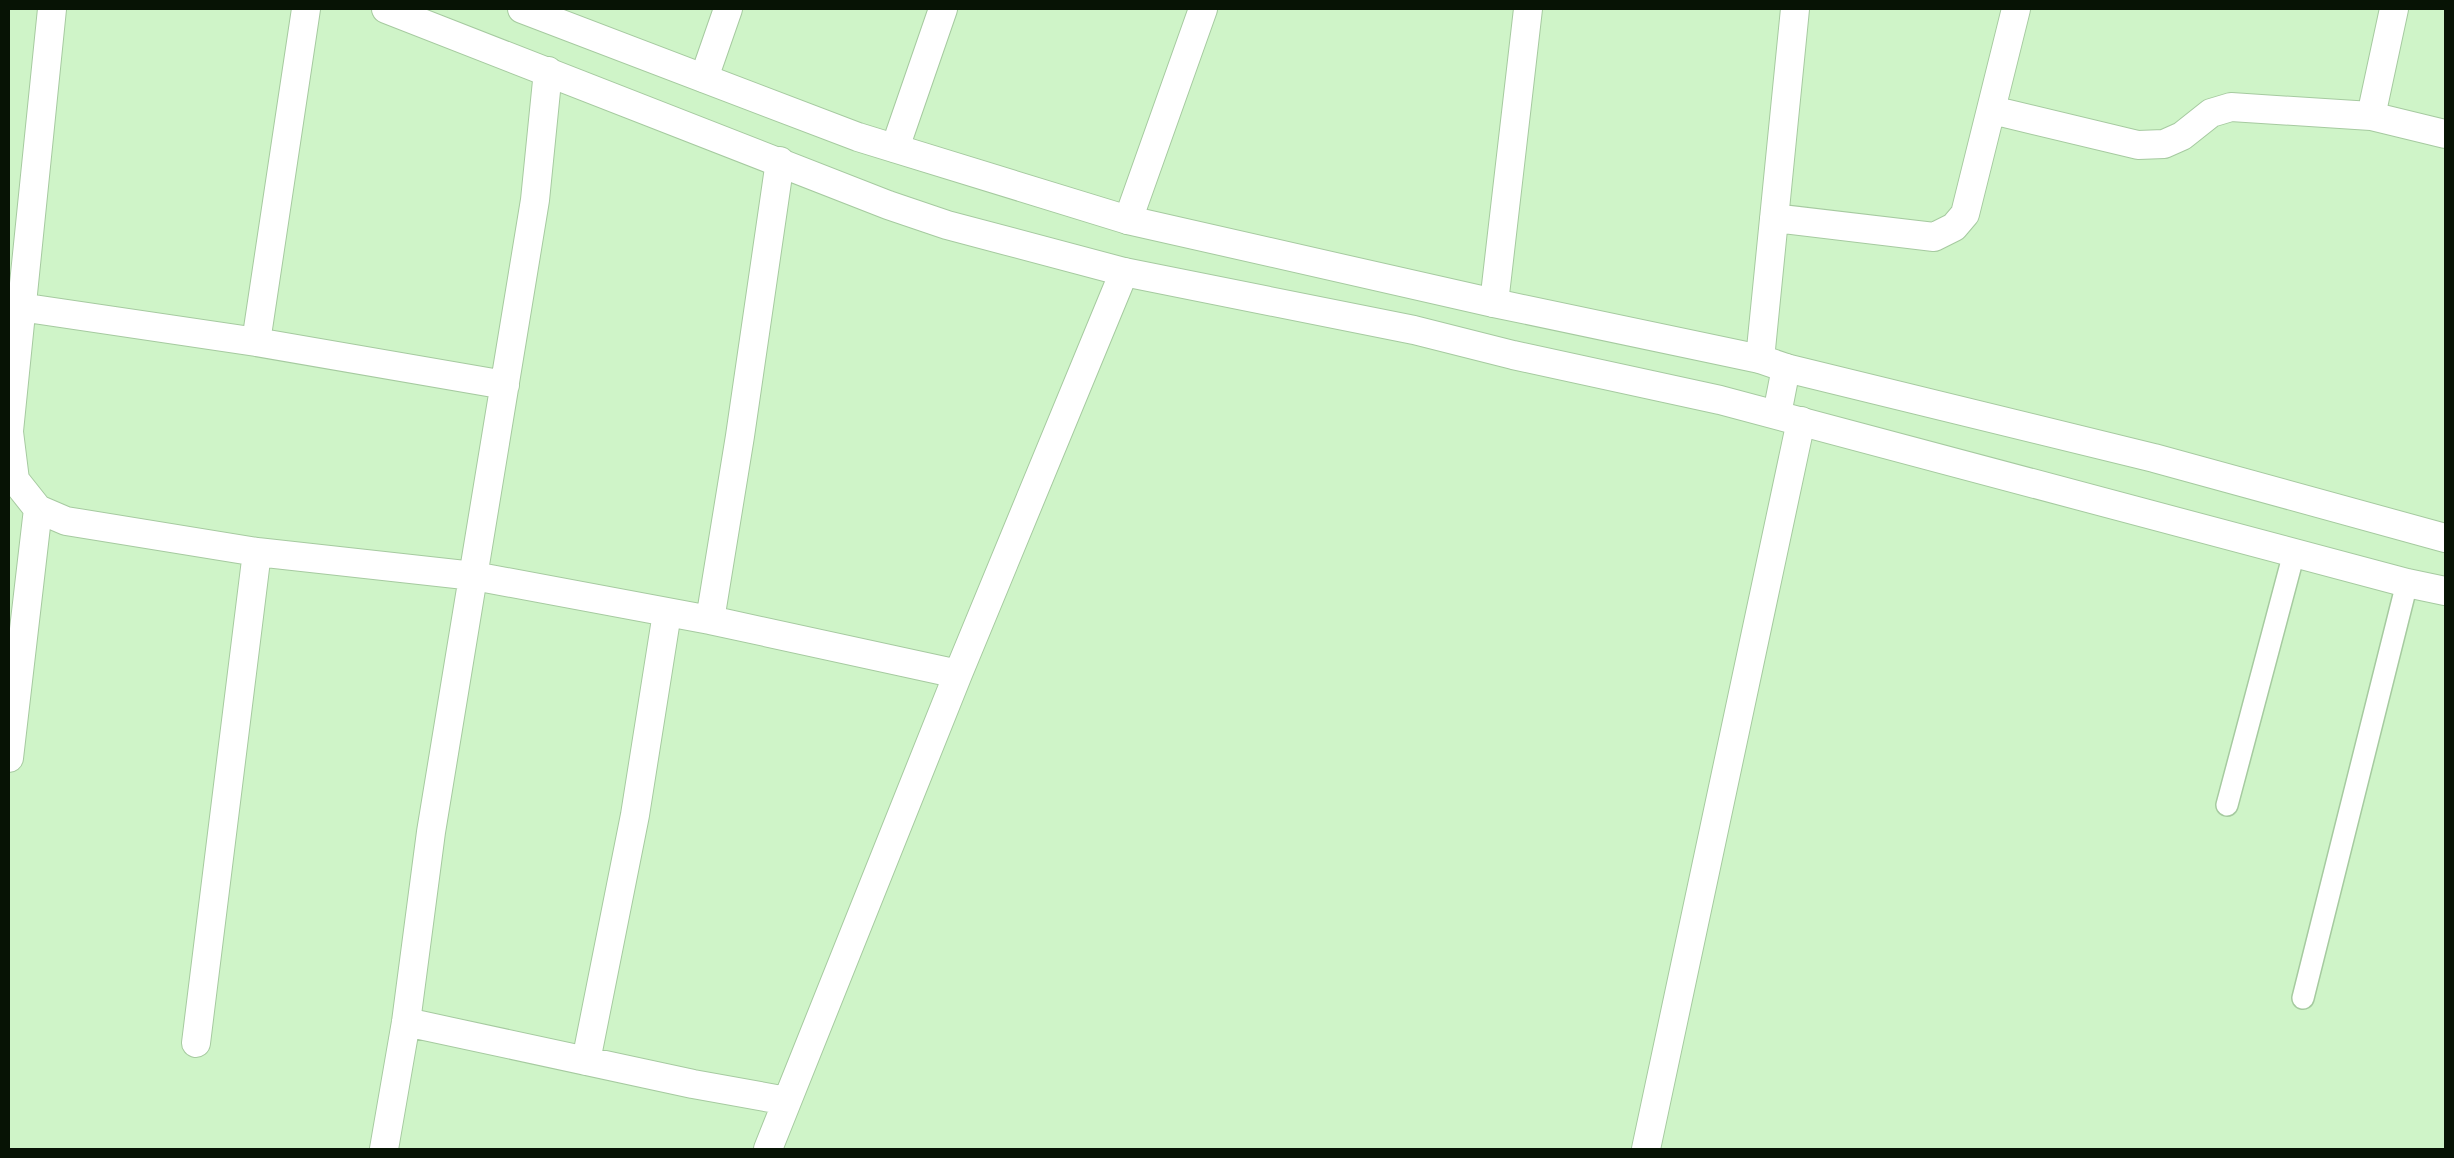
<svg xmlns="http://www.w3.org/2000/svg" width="2454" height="1158" viewBox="0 0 2454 1158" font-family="'Space Grotesk',sans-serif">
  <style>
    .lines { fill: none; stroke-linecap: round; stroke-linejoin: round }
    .lane-casing { stroke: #a6caa0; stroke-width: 24 }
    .street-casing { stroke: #a6caa0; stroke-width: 30 }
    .secondary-casing { stroke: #a6caa0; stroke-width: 30 }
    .lane { stroke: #fff; stroke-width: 21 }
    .street { stroke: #fff; stroke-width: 28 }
    .secondary { stroke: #fff; stroke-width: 28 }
  </style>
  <rect width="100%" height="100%" fill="#cff4c8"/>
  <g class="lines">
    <g class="lane-casing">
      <path id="lane" d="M 2227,805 L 2294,553
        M 2303,998 L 2407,583"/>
    </g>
    <g class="street-casing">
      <path id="street" d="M 704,78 L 728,9
        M 1992,110 L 2138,145 L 2164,144 L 2182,136 L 2211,113 L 2231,107 L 2371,116 L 2445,134
        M 2371,116 L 2394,9
        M 895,148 L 943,9
        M 1774,218 L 1934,237 L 1954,227 L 1965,214 L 2016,9
        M 1128,220 L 1203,9
        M 1494,303 L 1528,9
        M 20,307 L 256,342 L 505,385
        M 256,342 L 306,9
        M 1760,359 L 1795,9
        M 1777,414 L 1786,368
        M 9,431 L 52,9
        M 9,432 L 15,480 L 38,509 L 66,521 L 257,552 L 474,576 L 710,620 L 958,674
        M 710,620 L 740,436 L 780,161
        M 9,758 L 38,509
        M 406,1022 L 693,1084 L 787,1101
        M 196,1043 L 257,552
        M 586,1061 L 635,815 L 667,613
        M 384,1149 L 406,1022 L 431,832 L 535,200 L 548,71
        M 768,1149 L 958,674 L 1124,272
        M 1646,1149 L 1801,421"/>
    </g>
    <g class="secondary-casing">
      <path id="secondary" d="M 386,9 L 888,205 L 947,225 L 1124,272 L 1414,330 L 1513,355 L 1720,400 L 2407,583 L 2445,591
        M 522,9 L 858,137 L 1128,220 L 1494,303 L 1760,359 L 1786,368 L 2154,458 L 2445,538"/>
    </g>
    <use href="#lane" class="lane"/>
    <use href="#street" class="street"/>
    <use href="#secondary" class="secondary"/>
  </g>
  <rect width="2454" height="1158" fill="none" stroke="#071305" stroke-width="20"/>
</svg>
